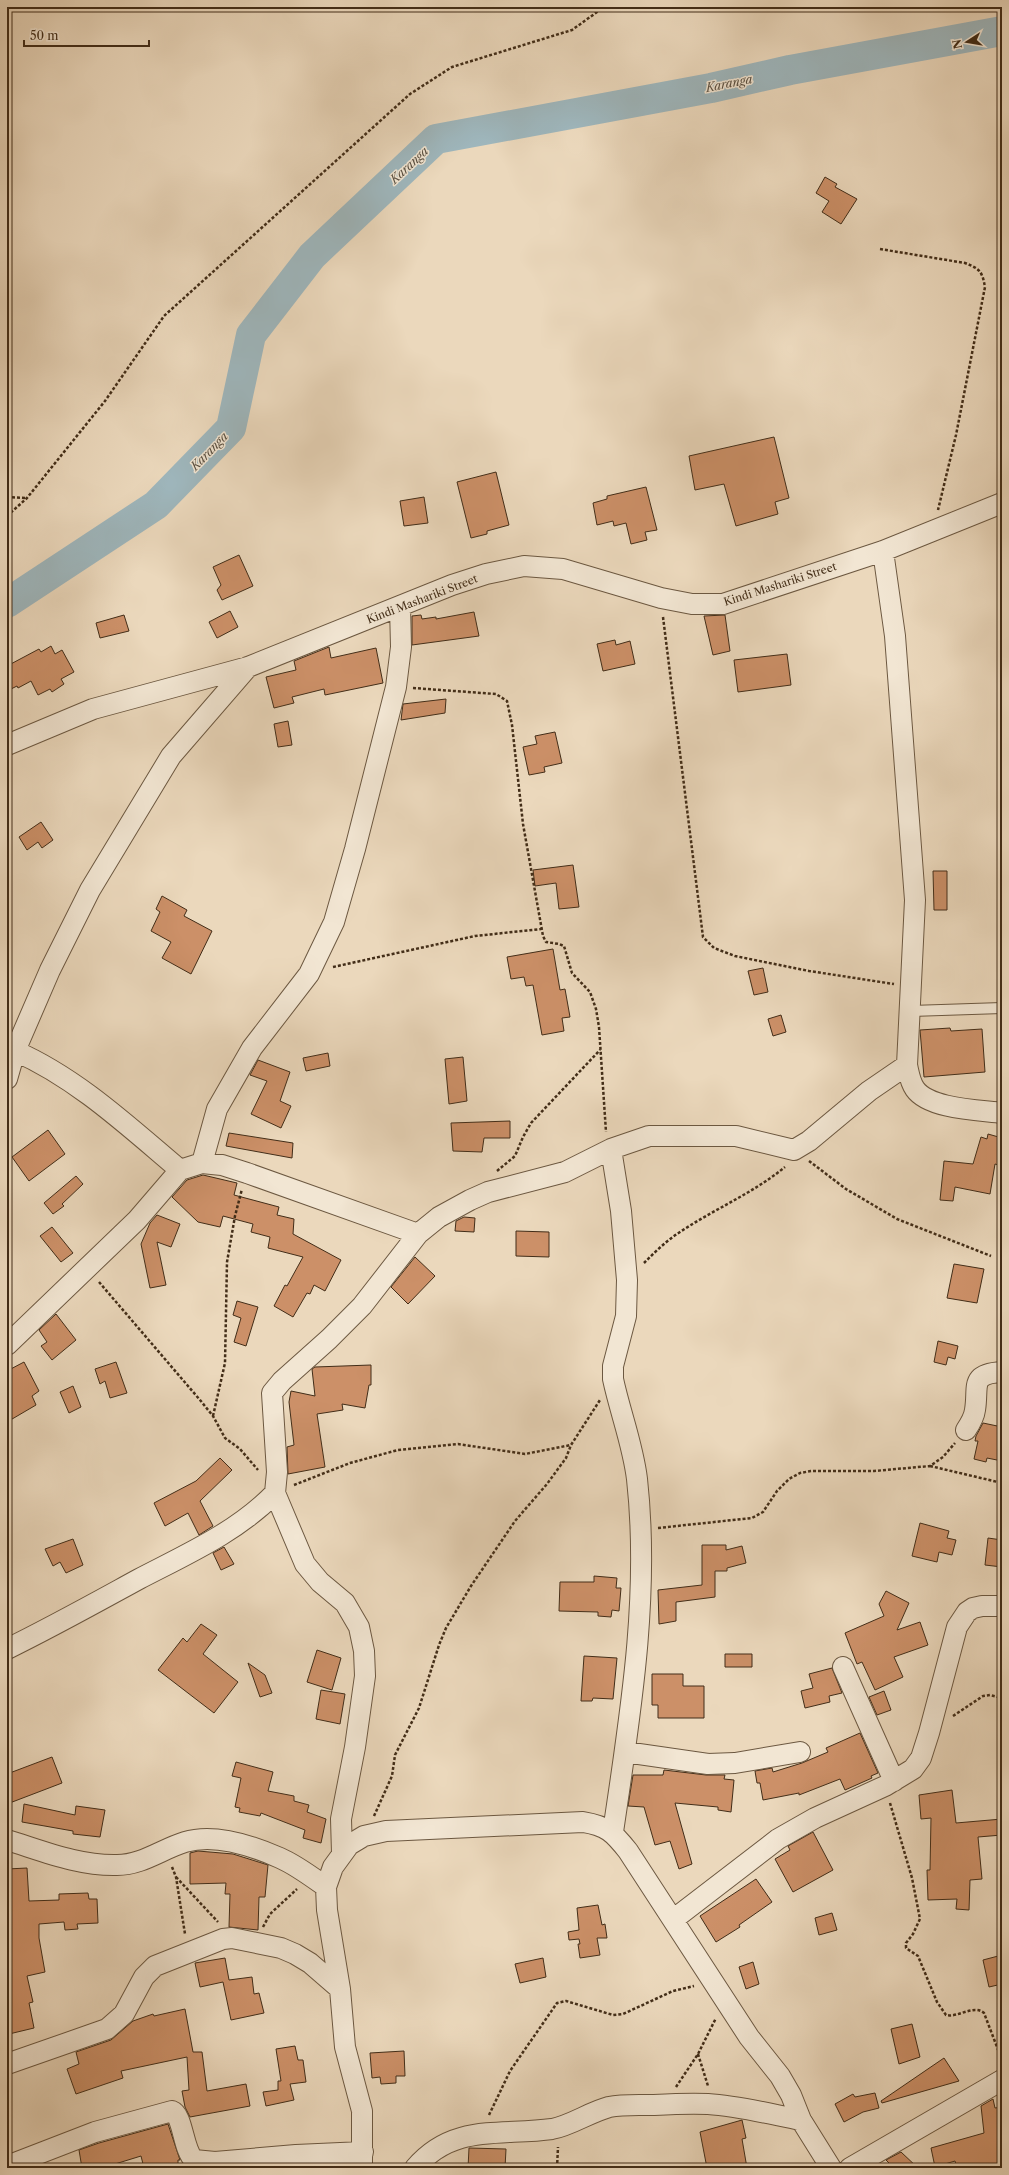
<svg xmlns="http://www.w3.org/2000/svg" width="1009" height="2175" viewBox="0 0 1009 2175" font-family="'Libre Caslon Text',serif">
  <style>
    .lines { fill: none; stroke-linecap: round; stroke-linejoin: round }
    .river { stroke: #9eb6bc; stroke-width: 30 }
    .building { fill: #cc9068; stroke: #422d18 }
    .service-casing { stroke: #6c5841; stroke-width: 12 }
    .minor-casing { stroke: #6c5841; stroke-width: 22 }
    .path { stroke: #422d18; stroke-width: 2.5; stroke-dasharray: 3 2; stroke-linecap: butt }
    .service { stroke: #f2e6d3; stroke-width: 10 }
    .minor { stroke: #f2e6d3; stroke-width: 20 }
    .labels { text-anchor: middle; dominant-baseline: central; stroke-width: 3; stroke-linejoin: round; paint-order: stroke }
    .street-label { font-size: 11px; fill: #422d18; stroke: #f2e6d3 }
    .water-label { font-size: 12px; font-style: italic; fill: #594f41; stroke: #f2e6d3 }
  </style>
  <rect width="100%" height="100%" fill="#ebd8bc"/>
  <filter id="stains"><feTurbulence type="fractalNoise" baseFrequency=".005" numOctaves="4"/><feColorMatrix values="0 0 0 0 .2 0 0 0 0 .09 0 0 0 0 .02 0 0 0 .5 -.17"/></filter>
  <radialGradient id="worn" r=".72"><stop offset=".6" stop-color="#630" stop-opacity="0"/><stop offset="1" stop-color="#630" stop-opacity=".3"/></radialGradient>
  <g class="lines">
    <path class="river" d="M 7,603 L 156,505 L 231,428 L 251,335 L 312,256 L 436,139 L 711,88 L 790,70 L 1002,31"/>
  </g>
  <path class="building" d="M 825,177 L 837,184 L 835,187 L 857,199 L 841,224 L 822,212 L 829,201 L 816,193 Z
    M 774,437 L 789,498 L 775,502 L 778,514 L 736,526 L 724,484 L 695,490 L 689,456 Z
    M 496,472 L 509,525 L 487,531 L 487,534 L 471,538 L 457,482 Z
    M 646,487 L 657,530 L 645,532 L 647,540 L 631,544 L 626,523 L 614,526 L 613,521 L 597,525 L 593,503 L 607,499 L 607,496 Z
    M 424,497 L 428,523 L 404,526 L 400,501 Z
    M 239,555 L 253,586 L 222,600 L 217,590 L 221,585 L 213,567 Z
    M 230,611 L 238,627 L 217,638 L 209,622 Z
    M 474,612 L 479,636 L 412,645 L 412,616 L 421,615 L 422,619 L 436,617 L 436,619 Z
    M 124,615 L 129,631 L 100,638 L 96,623 Z
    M 725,615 L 730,651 L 713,655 L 704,616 Z
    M 615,640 L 616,645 L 630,641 L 635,664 L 603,671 L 597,644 Z
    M 51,646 L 55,654 L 62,650 L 74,672 L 61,679 L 64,684 L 52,692 L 50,689 L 38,695 L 31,681 L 18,688 L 17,686 L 7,691 L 7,666 L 39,649 L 41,652 Z
    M 329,647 L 331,658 L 376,648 L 383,683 L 325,695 L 324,689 L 292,697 L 294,703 L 274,708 L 266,677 L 296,670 L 294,661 Z
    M 787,654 L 791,685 L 738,692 L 734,660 Z
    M 446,699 L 445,713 L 401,720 L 403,704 Z
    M 288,721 L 292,745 L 278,747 L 274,724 Z
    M 555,732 L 562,763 L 544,767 L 545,772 L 529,775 L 523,747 L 537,744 L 535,736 Z
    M 41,822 L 53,840 L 42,848 L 38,842 L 27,850 L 19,837 Z
    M 573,865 L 579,907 L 559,909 L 556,883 L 535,886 L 533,870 Z
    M 933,871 L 947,871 L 947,910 L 934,910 Z
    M 162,896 L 187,910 L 184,916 L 212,931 L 191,974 L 162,958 L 171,942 L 151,931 L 160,912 L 156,909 Z
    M 553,949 L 560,990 L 565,989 L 570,1017 L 562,1018 L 564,1031 L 542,1035 L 533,985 L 526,986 L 524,977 L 511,979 L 507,957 Z
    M 763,968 L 768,992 L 754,995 L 748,971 Z
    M 781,1015 L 786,1032 L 773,1036 L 768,1019 Z
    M 950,1028 L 951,1031 L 982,1029 L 985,1072 L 924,1077 L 920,1030 Z
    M 328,1053 L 330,1066 L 306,1071 L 303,1058 Z
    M 463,1057 L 467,1101 L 449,1104 L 445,1059 Z
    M 258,1060 L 290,1072 L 280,1101 L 291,1106 L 281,1128 L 251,1114 L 267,1081 L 250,1075 Z
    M 510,1121 L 510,1138 L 484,1138 L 482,1152 L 453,1151 L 451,1123 Z
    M 48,1130 L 65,1154 L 29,1181 L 12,1157 Z
    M 229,1133 L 293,1143 L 292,1158 L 226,1146 Z
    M 988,1134 L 1002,1138 L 1002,1166 L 995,1164 L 990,1194 L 955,1187 L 953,1201 L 940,1200 L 944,1161 L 973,1164 L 981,1137 L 987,1139 Z
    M 203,1175 L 237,1183 L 234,1195 L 279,1207 L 277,1215 L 294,1219 L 293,1234 L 341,1260 L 325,1291 L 314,1285 L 310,1294 L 307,1293 L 293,1317 L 274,1306 L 285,1285 L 287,1286 L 303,1257 L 268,1248 L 270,1237 L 251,1232 L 253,1224 L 223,1216 L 220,1227 L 198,1222 L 172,1197 L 187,1180 Z
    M 76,1176 L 83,1184 L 62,1204 L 64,1206 L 53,1214 L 44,1203 Z
    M 157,1215 L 180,1224 L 171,1247 L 157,1242 L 166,1285 L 150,1288 L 141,1244 L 150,1223 Z
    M 464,1217 L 475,1218 L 474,1232 L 455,1231 L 456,1221 Z
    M 52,1227 L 73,1253 L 61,1262 L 40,1236 Z
    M 516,1231 L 549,1232 L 549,1257 L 516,1256 Z
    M 415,1257 L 435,1276 L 408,1304 L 391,1287 Z
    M 954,1264 L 984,1269 L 977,1303 L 947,1298 Z
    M 237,1301 L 258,1307 L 246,1346 L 234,1342 L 241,1318 L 233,1315 Z
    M 56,1314 L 76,1340 L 52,1360 L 41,1346 L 47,1342 L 39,1330 Z
    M 938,1341 L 958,1346 L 955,1359 L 948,1357 L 946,1365 L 934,1362 Z
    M 24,1362 L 39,1391 L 32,1396 L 36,1405 L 7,1422 L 7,1371 Z
    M 116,1362 L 127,1393 L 110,1398 L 105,1381 L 100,1384 L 95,1369 Z
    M 371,1365 L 371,1385 L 369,1385 L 365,1408 L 342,1404 L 343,1410 L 317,1414 L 325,1467 L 288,1474 L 287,1447 L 294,1445 L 289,1402 L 291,1391 L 315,1396 L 312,1369 L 315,1367 Z
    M 73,1386 L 81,1407 L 69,1413 L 60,1392 Z
    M 983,1423 L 1002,1427 L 1002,1461 L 987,1458 L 986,1462 L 974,1459 L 978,1441 L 975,1441 L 976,1436 Z
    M 220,1458 L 232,1470 L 200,1501 L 213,1526 L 199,1535 L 188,1513 L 165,1526 L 154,1503 L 196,1481 Z
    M 920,1523 L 949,1531 L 947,1538 L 956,1540 L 952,1555 L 939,1552 L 937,1562 L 912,1556 Z
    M 988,1538 L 1002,1540 L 1002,1567 L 985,1565 Z
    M 73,1539 L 83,1565 L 66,1573 L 60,1562 L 53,1566 L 45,1549 Z
    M 702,1545 L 726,1545 L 726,1550 L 742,1546 L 746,1563 L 727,1568 L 727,1571 L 715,1571 L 715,1597 L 676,1602 L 676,1621 L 659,1624 L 658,1590 L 702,1585 Z
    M 224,1547 L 234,1564 L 221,1570 L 213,1553 Z
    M 594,1576 L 617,1578 L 616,1588 L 621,1588 L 619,1611 L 612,1610 L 611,1617 L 598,1616 L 598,1612 L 559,1611 L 560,1582 L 594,1582 Z
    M 886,1591 L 909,1603 L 897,1630 L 920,1622 L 928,1645 L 894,1657 L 903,1677 L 875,1690 L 862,1662 L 857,1664 L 845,1633 L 884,1616 L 879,1604 Z
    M 201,1624 L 217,1635 L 203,1654 L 238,1682 L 214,1713 L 158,1670 L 183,1638 L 187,1642 Z
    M 317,1650 L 341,1658 L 332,1690 L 307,1682 Z
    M 725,1654 L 752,1654 L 752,1667 L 725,1667 Z
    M 584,1656 L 617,1658 L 613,1699 L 593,1698 L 592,1701 L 581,1701 Z
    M 248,1663 L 265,1675 L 272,1693 L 260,1697 Z
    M 832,1668 L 842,1693 L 829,1696 L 830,1702 L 805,1708 L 801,1691 L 813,1688 L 809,1674 Z
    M 652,1674 L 683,1674 L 683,1686 L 704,1686 L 704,1718 L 658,1718 L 658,1705 L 652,1705 Z
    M 321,1690 L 345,1694 L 340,1724 L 316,1719 Z
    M 884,1691 L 891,1710 L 877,1715 L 869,1697 Z
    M 860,1733 L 878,1773 L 871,1776 L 872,1778 L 845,1790 L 840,1779 L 799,1795 L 799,1793 L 763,1800 L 760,1783 L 757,1783 L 755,1771 L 772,1768 L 773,1772 L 802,1763 L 828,1752 L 826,1748 Z
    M 52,1757 L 62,1783 L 7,1804 L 7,1774 Z
    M 236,1762 L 273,1772 L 268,1791 L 294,1796 L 294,1801 L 309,1805 L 307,1812 L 326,1819 L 321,1843 L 303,1838 L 305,1830 L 261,1813 L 260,1816 L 239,1812 L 240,1808 L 235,1807 L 241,1778 L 232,1776 Z
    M 664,1770 L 706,1775 L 725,1775 L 724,1779 L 734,1780 L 731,1812 L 718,1810 L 718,1807 L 675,1803 L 692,1864 L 679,1869 L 670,1841 L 655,1845 L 644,1807 L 628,1806 L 633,1775 L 663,1775 Z
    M 952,1790 L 956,1823 L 1002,1819 L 1002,1835 L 978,1837 L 982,1879 L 970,1880 L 969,1910 L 956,1909 L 957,1899 L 928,1900 L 927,1870 L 930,1870 L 931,1818 L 921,1819 L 919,1795 Z
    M 24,1804 L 75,1815 L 76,1806 L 105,1810 L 100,1837 L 73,1834 L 73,1831 L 22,1822 Z
    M 813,1832 L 833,1870 L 793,1892 L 775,1859 L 790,1850 L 788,1846 Z
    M 198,1851 L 233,1854 L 268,1865 L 265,1897 L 259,1897 L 258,1930 L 229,1927 L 230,1894 L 225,1894 L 226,1883 L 190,1884 L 190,1853 Z
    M 27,1868 L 29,1901 L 59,1900 L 59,1894 L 88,1893 L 89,1899 L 97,1899 L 98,1923 L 77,1924 L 78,1929 L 65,1930 L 64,1922 L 39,1924 L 39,1938 L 45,1972 L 27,1976 L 33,2002 L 29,2003 L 34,2028 L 9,2034 L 7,2026 L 7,1869 Z
    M 756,1879 L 772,1902 L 739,1925 L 740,1927 L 716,1942 L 700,1916 Z
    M 598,1905 L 602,1925 L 605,1924 L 607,1938 L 597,1938 L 600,1955 L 580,1958 L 578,1944 L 580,1944 L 579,1939 L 569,1940 L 568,1932 L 579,1930 L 577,1908 Z
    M 832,1913 L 837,1930 L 819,1935 L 815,1918 Z
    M 1002,1955 L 1002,1984 L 989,1987 L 983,1960 Z
    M 225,1958 L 229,1980 L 252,1977 L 254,1994 L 259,1993 L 264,2013 L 231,2020 L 223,1982 L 200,1987 L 195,1963 Z
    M 543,1958 L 546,1977 L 520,1983 L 515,1964 Z
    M 753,1962 L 759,1984 L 746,1989 L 739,1967 Z
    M 185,2009 L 193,2052 L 202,2052 L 207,2091 L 246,2084 L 250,2106 L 190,2117 L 185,2107 L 182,2091 L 189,2090 L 187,2057 L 121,2071 L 123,2078 L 76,2094 L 67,2069 L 79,2064 L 76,2052 L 111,2040 L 133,2021 L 153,2014 L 154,2016 Z
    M 912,2024 L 920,2057 L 899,2064 L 891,2029 Z
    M 295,2046 L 298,2060 L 303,2060 L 306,2082 L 290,2084 L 294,2100 L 266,2106 L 263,2092 L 278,2090 L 278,2081 L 281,2081 L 276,2049 Z
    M 404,2051 L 405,2076 L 396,2076 L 396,2083 L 381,2084 L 380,2077 L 372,2078 L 370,2053 Z
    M 944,2058 L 959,2081 L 882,2103 L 881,2101 Z
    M 875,2093 L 879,2108 L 863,2112 L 844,2122 L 835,2104 L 853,2094 L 855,2097 Z
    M 993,2099 L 995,2108 L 1002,2107 L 1002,2168 L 957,2168 L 955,2161 L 935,2167 L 931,2148 L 984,2133 L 981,2106 Z
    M 742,2120 L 746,2138 L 742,2139 L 747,2168 L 707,2168 L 700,2132 Z
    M 168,2124 L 180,2160 L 178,2160 L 178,2168 L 165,2168 L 165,2164 L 144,2168 L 141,2156 L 102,2168 L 82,2168 L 79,2150 L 99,2143 Z
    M 469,2148 L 506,2149 L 505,2168 L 468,2168 Z
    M 901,2152 L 918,2168 L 894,2168 L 886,2160 Z"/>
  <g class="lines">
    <g class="service-casing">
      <path id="service" d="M 911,1011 L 1002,1008"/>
    </g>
    <g class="minor-casing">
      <path id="minor" d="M 883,551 L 895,636 L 915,900 L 907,1065 C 909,1074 910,1082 915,1089 C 929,1109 979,1110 1002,1113
        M 7,745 L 93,709 L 248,667 L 452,585 L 486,574 L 524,566 L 563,569 L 661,598 L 692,604 L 723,604 L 883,551 L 1002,503
        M 15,1051 C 77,1078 129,1127 180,1170
        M 7,1079 L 15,1051 L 50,970 L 90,890 L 171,756 L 248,667
        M 611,1149 L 621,1211 L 627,1280 L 626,1316 L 613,1366 L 613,1379 C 620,1412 633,1445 637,1479 C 650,1597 630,1716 613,1832
        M 202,1163 L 217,1109 L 252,1048 L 309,974 L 334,922 L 355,849 L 396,687 L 401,647 L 400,606
        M 7,1345 L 137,1220 L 180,1170 L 202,1163 L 222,1165 L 247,1173 L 418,1234
        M 966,1430 C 970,1424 974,1418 975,1410 C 979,1386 969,1374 1002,1372
        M 275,1493 L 305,1564 L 320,1582 L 345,1603 L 359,1627 L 364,1651 L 365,1676 L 355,1747 L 341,1819 L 342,1853
        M 7,1649 C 52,1627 95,1603 139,1579 C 187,1554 237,1532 275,1493 L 277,1472 L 272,1393 L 282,1381 L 329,1339 L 362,1306 L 418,1234 L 439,1217 L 470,1200 L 488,1192 L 565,1172 L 611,1149 L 649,1136 L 736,1136 L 794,1150 L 809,1141 L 869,1091 L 907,1065
        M 843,1667 L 894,1781
        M 625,1752 L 708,1764 L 735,1763 L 800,1752
        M 7,1840 C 43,1851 79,1866 117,1865 C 142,1865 162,1849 185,1842 C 214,1833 253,1846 280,1858 C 296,1865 312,1877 326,1887
        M 674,1919 L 778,1839 L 815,1818 L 885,1786 L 913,1769 L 921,1758 L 929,1733 L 957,1627 L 967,1612 L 973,1608 L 982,1606 L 1002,1606
        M 7,2064 L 107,2029 L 124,2014 L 144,1977 L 155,1966 L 223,1939 L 232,1938 L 281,1948 L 295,1954 L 310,1963 L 340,1989
        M 7,2166 L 95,2132 L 172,2111 C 183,2115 183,2150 194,2160 L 215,2162 L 296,2155 L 363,2152
        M 362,2168 L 362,2111 L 345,2047 L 340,1989 L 327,1910 L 326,1887 L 333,1867 L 349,1845 L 364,1836 L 386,1831 L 583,1822 C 607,1826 613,1832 628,1851 L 749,2037 L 780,2076 L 791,2095 L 801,2120 L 831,2168
        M 415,2168 C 453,2123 501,2136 552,2129 C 570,2126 590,2112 609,2107 C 623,2104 639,2105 654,2105 C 672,2104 690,2103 708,2104 C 739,2106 770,2114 801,2120
        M 850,2168 L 1002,2080"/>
    </g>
    <path class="path" d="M 880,249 L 965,263 C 980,269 982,271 985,287 L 956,435 L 938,510
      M 7,497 L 26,498
      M 7,516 L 27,498 L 105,401 L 164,316 L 410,94 L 452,67 L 572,30 L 604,7
      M 663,617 L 703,937 L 714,948 L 735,956 L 809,971 L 894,984
      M 413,688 L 496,694 L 507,701 L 512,725 L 523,824 L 543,936 L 546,942 L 559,944 L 564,946 L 572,973 L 590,992 L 596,1009 L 599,1027 L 606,1132
      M 333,967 L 475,936 L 541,929
      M 809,1161 L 846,1189 L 897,1219 L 991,1256
      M 497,1171 L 515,1156 L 523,1137 L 531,1123 L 600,1050
      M 644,1263 C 654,1253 665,1242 677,1234 C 712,1210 752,1194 785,1167
      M 99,1282 L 200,1400 L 213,1416 L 225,1438 L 240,1449 L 258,1470
      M 213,1416 L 225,1363 L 227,1262 L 235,1216 L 242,1189
      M 930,1466 L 1002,1483
      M 294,1485 L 350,1463 L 398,1450 L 458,1444 L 525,1454 L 571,1445
      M 658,1528 L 752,1518 L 763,1512 L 777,1491 L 789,1479 L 800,1473 L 811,1471 L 874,1471 L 930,1466 L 943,1457 L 955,1443
      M 953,1716 L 983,1696 L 990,1695 L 1002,1698
      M 890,1803 L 912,1878 L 920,1919 L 913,1934 L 906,1943 L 906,1948 L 918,1956 L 937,2002 L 946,2015 C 958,2018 974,2004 984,2013 L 1002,2060
      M 374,1816 L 392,1776 L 395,1755 L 419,1708 L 439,1645 L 446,1628 L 471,1586 L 515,1521 L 547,1484 L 566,1458 L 571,1445 L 600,1400
      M 172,1867 L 176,1877 L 185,1934
      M 176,1877 L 218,1922
      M 263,1927 L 270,1914 L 297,1889
      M 698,2054 L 708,2086
      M 676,2087 L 698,2054 L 716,2018
      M 489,2115 L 510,2071 L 557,2003 L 566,2001 L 613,2015 L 623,2014 L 673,1991 L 694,1986
      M 557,2168 L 558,2147"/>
    <use href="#service" class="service"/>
    <use href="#minor" class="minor"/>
  </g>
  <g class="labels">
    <g class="street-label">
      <text transform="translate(780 584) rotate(-18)">Kindi Mashariki Street</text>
      <text transform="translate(422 599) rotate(-21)">Kindi Mashariki Street</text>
    </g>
    <g class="water-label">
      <text transform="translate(729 83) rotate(-11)">Karanga</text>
      <text transform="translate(409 165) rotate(-43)">Karanga</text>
      <text transform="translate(209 451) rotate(-46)">Karanga</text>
    </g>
  </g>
  <rect width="1009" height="2175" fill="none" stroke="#ebd8bc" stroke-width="24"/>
  <rect x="8" y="8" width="993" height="2159" fill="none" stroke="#422d18" stroke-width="2"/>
  <rect x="12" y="12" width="985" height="2151" fill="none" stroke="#422d18"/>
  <g transform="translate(967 42) rotate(258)" stroke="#f2e6d3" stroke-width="3" paint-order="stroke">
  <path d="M0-3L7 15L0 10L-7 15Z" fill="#422d18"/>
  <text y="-6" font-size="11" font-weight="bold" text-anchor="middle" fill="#422d18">N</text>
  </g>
  <path d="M24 40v6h125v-6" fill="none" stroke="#422d18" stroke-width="2"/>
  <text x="30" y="40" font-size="12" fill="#422d18" stroke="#f2e6d3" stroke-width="3" paint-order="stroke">50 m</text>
  <rect width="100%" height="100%" filter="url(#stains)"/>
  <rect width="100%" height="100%" fill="url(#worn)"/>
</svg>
